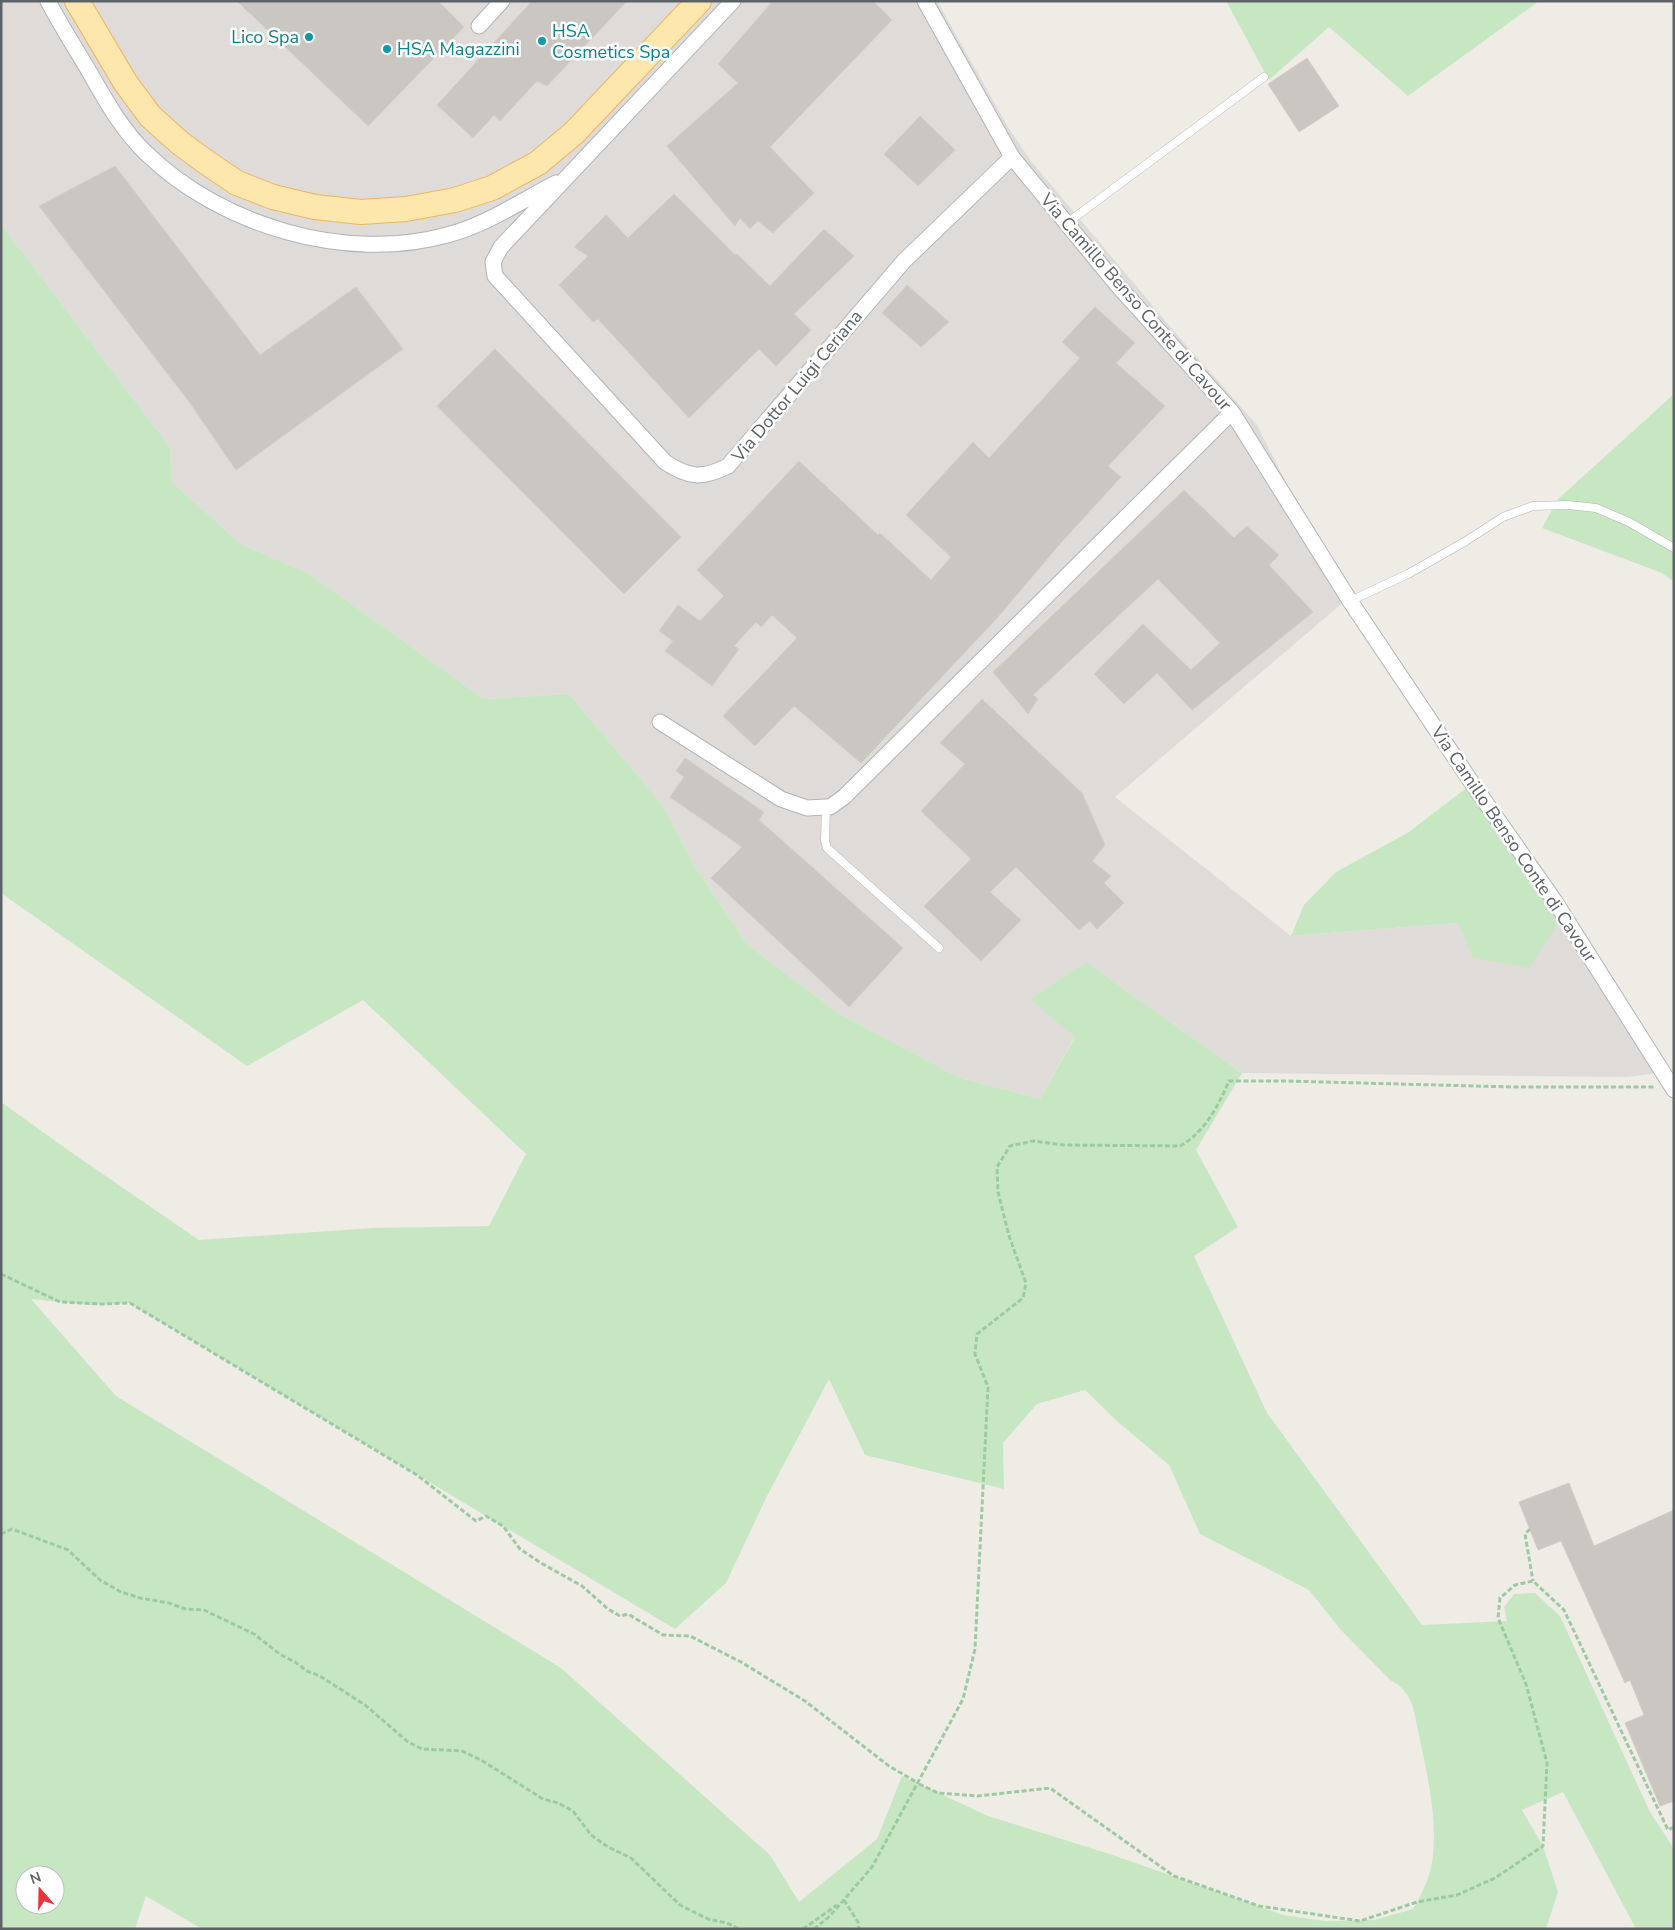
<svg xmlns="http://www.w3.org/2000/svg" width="1675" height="1930" viewBox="0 0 1675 1930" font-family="'Nunito Sans',sans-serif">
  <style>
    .industrial { fill: #dedbd8 }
    .green { fill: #c7e7c3; fill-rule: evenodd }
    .building { fill: #cac7c3; stroke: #d4cdc4 }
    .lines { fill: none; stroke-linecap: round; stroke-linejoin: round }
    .lane-casing { stroke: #b1b4b8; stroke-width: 9 }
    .street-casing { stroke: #b1b4b8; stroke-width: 17 }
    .primary-casing { stroke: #f0b55e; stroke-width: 26 }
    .path { stroke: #9dcaa4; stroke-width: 3; stroke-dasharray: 5 2.5; stroke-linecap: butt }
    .lane { stroke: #fff; stroke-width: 8 }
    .street { stroke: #fff; stroke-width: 15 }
    .primary { stroke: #fee7ac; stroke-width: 24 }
    .culture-dot { fill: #0f9aa8; stroke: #fff; stroke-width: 2 }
    .labels { text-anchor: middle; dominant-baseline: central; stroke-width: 5; stroke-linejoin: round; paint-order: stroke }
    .culture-label { font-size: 18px; fill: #0d838f; stroke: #fff; text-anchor: start }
    .street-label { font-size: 18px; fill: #5d6266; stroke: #fff }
  </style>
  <rect width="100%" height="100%" fill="#efece6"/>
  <path class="industrial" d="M 1,1 L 937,1 L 1008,127 L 1031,161 L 1179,337 L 1257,425 L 1308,526 L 1353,594 L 1115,797 L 1291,936 L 1458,923 L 1560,920 L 1658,1073 L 1627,1077 L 1242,1073 L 1086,962 L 1075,1036 L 1040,1099 L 958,1077 L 838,1013 L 748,945 L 696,868 L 661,803 L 569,694 L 484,699 L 308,573 L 241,544 L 172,482 L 170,447 L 1,224 Z"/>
  <path class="green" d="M 1226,1 L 1539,1 L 1408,96 L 1329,27 L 1269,80 Z
    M 1,224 L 170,447 L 172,482 L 241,544 L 308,573 L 484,699 L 569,694 L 661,803 L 696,868 L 748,945 L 838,1013 L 958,1077 L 1040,1099 L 1075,1037 L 1030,999 L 1086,962 L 1242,1073 L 1196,1150 L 1238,1227 L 1194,1256 L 1267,1413 L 1422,1625 L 1507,1621 L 1504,1607 L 1514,1594 L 1535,1593 L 1560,1616 L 1649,1810 L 1674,1849 L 1674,1929 L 1636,1929 L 1563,1792 L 1522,1810 L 1543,1846 L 1558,1892 L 1546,1929 L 202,1929 L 146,1896 L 135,1929 L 1,1929 L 1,1102 L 75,1155 L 199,1240 L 373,1228 L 489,1226 L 526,1154 L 363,1000 L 247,1066 L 1,893 ZM 31,1299 L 91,1305 L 130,1303 L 675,1629 L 726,1583 L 767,1496 L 829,1379 L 865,1455 L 1004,1489 L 1003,1443 L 1037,1404 L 1085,1390 L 1118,1422 L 1169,1465 L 1200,1534 L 1309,1590 L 1340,1629 L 1390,1680 C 1398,1684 1405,1690 1409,1698 C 1415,1708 1416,1723 1419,1735 C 1427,1774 1437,1815 1433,1855 C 1431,1875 1423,1892 1413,1909 L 1374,1920 L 1325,1921 L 1283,1915 L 1113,1855 L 988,1816 L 902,1776 L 877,1839 L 799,1902 L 770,1855 L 561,1668 L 116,1396 ZM 25,1875 L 55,1875 L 55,1905 L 25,1905 Z
    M 1674,394 L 1674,582 L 1662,573 L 1542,528 L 1558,499 Z
    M 1474,782 L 1560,920 L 1530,968 L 1473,958 L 1458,923 L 1291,936 L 1304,905 L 1336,872 L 1409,832 Z"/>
  <path class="building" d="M 237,1 L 438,1 L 464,27 L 368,126 Z
    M 532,1 L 627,1 L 547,86 L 537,81 L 500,121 L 494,115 L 473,138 L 437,105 Z
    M 773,1 L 873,1 L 892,20 L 770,147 L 814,193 L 773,233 L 758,221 L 750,229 L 740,218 L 735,226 L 667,146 L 738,83 L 718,64 Z
    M 1307,58 L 1339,106 L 1299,132 L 1268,84 Z
    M 920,116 L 955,150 L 918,186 L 884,154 Z
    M 115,166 L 260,355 L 356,287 L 403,349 L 236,470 L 190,403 L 39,206 Z
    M 674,194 L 735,255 L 737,254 L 770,286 L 824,229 L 854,256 L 794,314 L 811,330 L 776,366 L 759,349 L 689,418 L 598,319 L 593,322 L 559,285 L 588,256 L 574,247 L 606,215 L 628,238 Z
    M 907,285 L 949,322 L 921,347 L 882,313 Z
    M 1095,307 L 1135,343 L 1116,363 L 1165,406 L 1108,466 L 1121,477 L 1058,546 L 998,617 L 861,763 L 794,706 L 755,746 L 723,716 L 797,638 L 772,615 L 761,627 L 756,622 L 734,646 L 739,649 L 712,686 L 665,651 L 673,641 L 659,631 L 678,605 L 700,621 L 724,596 L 697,570 L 799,461 L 878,535 L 880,533 L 931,580 L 951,557 L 906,515 L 973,442 L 989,458 L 1080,358 L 1062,342 Z
    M 495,349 L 681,537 L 624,594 L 437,406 Z
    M 1184,490 L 1234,538 L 1247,526 L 1279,555 L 1269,565 L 1313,612 L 1192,710 L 1157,673 L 1124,704 L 1094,674 L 1143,624 L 1191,670 L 1220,643 L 1158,579 L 1033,695 L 1038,699 L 1028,714 L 993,672 Z
    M 982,699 L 1082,793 L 1105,845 L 1092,861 L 1111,876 L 1104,883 L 1124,903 L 1097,929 L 1090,921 L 1079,930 L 1016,867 L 990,892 L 1021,920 L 981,961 L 924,906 L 971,859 L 921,811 L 965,764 L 940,743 Z
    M 685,758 L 764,812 L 759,820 L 903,948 L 849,1007 L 711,878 L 742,847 L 670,797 L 684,777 L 676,771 Z
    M 1569,1483 L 1594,1546 L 1674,1510 L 1674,1801 L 1660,1806 L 1625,1723 L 1644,1715 L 1630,1680 L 1625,1683 L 1561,1541 L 1538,1550 L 1519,1502 Z"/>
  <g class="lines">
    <g class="lane-casing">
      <path id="lane" d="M 1067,223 L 1264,77
        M 1350,601 L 1408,574 L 1466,541 L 1503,517 L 1533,506 L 1568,505 L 1596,508 L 1629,522 L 1674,548
        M 826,807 L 825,841 L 827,848 L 939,948"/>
    </g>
    <g class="street-casing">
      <path id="street" d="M 48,1 C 61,26 76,49 90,73 C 106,101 122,130 146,153 C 221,226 346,263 447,235 C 486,225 521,201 556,183
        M 733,1 L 501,247 L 493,262 L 495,276 L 665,462 C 689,478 702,479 728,466 L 904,261 L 1012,157
        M 925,1 L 1012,157 L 1119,287 L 1232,412 L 1350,601 L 1472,783 L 1554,900 L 1674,1090
        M 479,26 L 502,1
        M 660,722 L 781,799 L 807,808 L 826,807 L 830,807 L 844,797 L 1232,412"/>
    </g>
    <g class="primary-casing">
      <path id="primary" d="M 77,1 L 125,82 L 150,116 L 180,143 L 206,162 L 237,183 L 273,197 L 315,207 L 361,212 L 406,209 L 455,200 L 492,188 L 538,163 L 574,133 L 699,1"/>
    </g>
    <path class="path" d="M 1,1274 L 60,1302 L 102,1304 L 130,1303 L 417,1475 L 476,1521 L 486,1516 L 503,1526 L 520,1549 L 541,1563 L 582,1586 L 608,1609 L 620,1616 L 628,1614 L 663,1635 L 690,1636 L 741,1662 L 805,1701 L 889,1766 L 918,1783
      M 1530,1529 L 1525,1534 L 1533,1581
      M 1,1534 L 12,1529 L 68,1550 L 100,1580 L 121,1592 L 140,1598 L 169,1603 L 185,1609 L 204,1610 L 254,1634 L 281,1655 L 295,1662 L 307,1671 L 320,1676 L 365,1705 L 408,1742 L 422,1749 L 462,1751 L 481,1760 L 543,1799 L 558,1803 L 573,1811 L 591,1835 L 608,1847 L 631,1858 L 680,1905 L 708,1919 L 727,1923 L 739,1929
      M 919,1784 L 938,1793 L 978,1796 L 1050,1788 L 1174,1876 L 1259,1906 L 1360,1921 L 1417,1902 L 1457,1895 L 1495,1878 L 1543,1846 L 1547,1763 L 1526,1684 L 1498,1618 L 1500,1598 L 1515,1585 L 1533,1581 L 1564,1610 L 1668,1830 L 1674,1827
      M 844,1900 L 858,1922 L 859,1929
      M 803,1929 L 837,1905
      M 814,1929 L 830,1916 L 872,1867 L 963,1699 L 975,1649 L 988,1387 L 975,1354 L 977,1334 L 1023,1298 L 1026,1283 L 1009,1236 L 998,1192 L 997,1167 L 1010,1146 L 1033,1141 L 1064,1145 L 1180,1146 C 1205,1132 1218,1106 1229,1081 L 1285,1081 L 1513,1087 L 1654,1087"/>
    <use href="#lane" class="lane"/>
    <use href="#street" class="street"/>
    <use href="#primary" class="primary"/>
  </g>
  <g class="culture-dot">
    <circle cx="309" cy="37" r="5"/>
    <circle cx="542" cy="41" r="5"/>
    <circle cx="387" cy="49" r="5"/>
  </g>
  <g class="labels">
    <g class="culture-label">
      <text x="552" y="31">HSA<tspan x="552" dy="21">Cosmetics Spa</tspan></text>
      <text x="299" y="37" text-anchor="end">Lico Spa</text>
      <text x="397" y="49">HSA Magazzini</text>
    </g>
    <g class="street-label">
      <text transform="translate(1136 302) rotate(49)">Via Camillo Benso Conte di Cavour</text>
      <text transform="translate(797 386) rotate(-50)">Via Dottor Luigi Ceriana</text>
      <text transform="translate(1514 844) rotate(56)">Via Camillo Benso Conte di Cavour</text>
    </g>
  </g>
  <rect width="1675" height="1930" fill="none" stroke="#5d6266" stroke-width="5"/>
  <g transform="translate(40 1890) rotate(340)"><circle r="24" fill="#ffffff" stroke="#bec0c2"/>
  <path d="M0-4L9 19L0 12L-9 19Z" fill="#e8333c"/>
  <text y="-8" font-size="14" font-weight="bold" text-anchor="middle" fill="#5d6266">N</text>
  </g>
</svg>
